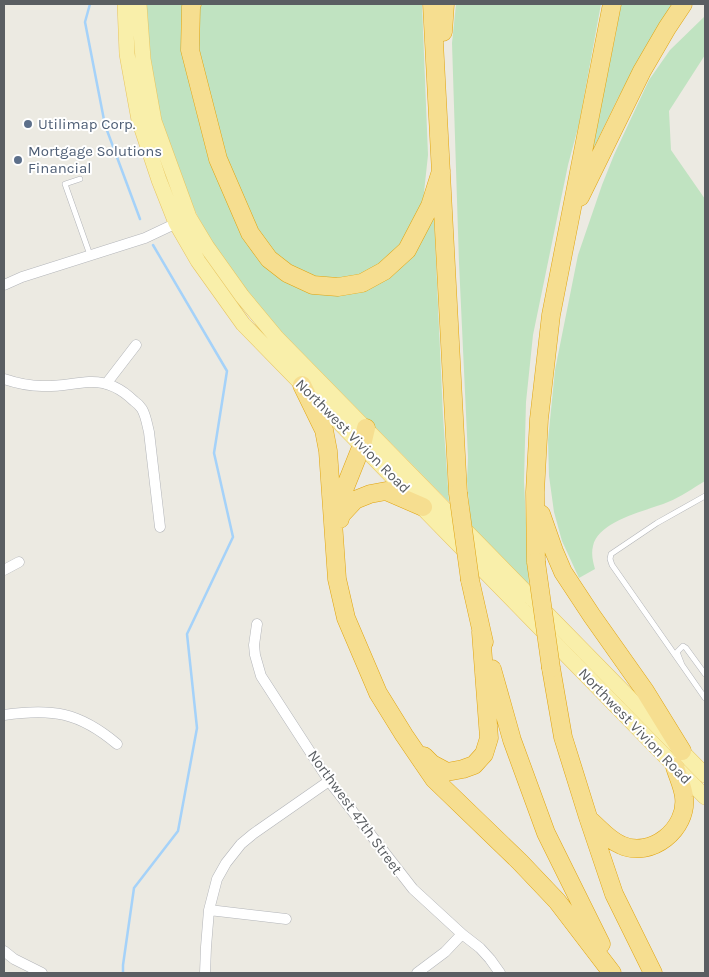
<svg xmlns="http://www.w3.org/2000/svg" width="709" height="977" viewBox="0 0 709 977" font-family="Karla,sans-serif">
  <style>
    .green { fill: #c0e3c1 }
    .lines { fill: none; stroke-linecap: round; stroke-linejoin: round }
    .stream { stroke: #a5d2f9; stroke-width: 2.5 }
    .service-casing { stroke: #b3b5b9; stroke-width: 6 }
    .minor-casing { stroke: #b3b5b9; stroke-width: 11 }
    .primary-casing { stroke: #e8c560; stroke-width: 16 }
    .motorway-casing { stroke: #e0a40f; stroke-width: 19 }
    .service { stroke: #fff; stroke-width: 5 }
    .minor { stroke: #fff; stroke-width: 10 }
    .primary { stroke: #f9efaa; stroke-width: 15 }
    .motorway { stroke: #f6de90; stroke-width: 18 }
    .motorway-bridge-casing { stroke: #e0a40f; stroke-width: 19; stroke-linecap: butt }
    .motorway-bridge { stroke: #f6de90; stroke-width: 18 }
    .service-dot { fill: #5c6f8a; stroke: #fff; stroke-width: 2 }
    .labels { text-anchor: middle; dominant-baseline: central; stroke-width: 4; stroke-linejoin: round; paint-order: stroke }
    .service-label { font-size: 15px; fill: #4e5e75; stroke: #fff; text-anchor: start }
    .street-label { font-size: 15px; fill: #5a5e62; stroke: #fff }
  </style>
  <rect width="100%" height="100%" fill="#eceae2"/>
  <path class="green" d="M 146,4 L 184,4 L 182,46 L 191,91 L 203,136 L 225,190 L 274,271 L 359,289 L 430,218 L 434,217 L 443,416 L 449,502 L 260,310 L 220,255 L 199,219 L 178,174 L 163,128 L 148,51 Z
    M 200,4 L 422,4 L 428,155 L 423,202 L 402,247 L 371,273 L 332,281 L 302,274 L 277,258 L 263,241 L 221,148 L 200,65 L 198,21 Z
    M 456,4 L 601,4 L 579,124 L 568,165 L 533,335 L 526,402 L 524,481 L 529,585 L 471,526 L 467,481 L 468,457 L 459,263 L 452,43 Z
    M 620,4 L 673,4 L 646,46 L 617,100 L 593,149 L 592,145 L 616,33 Z
    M 705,16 L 705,55 L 669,111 L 671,150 L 705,199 L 705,481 C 693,488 681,497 668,502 C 647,511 599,520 593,546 C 591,554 593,562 595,569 L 579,578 L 562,541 L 554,512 L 549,476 L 548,440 L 555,370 L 578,255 L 602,185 L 614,155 L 649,80 L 670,50 Z"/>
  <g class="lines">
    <path class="stream" d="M 90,4 L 85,22 L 105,125 L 140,219
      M 123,973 L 123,965 L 134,888 L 178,831 L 197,728 L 187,634 L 233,537 L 214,453 L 227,371 L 153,245"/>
    <g class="service-casing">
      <path id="service" d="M 80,179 L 65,184 L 90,255
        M 682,665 L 612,565 L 610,559 L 611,554 L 657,523 L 705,496
        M 705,674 L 686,648 L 683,646 L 677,652 L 682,665 L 705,698"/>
    </g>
    <g class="minor-casing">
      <path id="minor" d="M 4,285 L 22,277 L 145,238 L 181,221
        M 4,379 C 16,383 29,386 42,386 C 58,387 73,383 89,382 C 107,381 121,388 134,401 C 137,403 140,406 142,409 C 146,416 147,424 149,432 L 160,527
        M 106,384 L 136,345
        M 4,570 L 19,562
        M 257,624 L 254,645 L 255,655 L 261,676 L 329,781 L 413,889 L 462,934 L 480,948 L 490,959 L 500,973
        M 4,715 C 52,708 79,712 117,744
        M 209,910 L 286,919
        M 4,951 L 14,959 L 42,973
        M 205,973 L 206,947 L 209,910 L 217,879 L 226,863 L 241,844 L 253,834 L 329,781
        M 417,973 L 445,952 L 462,934"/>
    </g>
    <g class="primary-casing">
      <path id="primary" d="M 125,4 L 127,54 L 139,120 L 159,180 L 176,223 L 198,261 L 243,324 L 705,797
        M 139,4 L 143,59 L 154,121 L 189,217 L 207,247 L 242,296 L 277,338 L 705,775"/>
    </g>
    <g class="motorway-casing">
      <path id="motorway" d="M 192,4 L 191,7 L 190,50 L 218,159 L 250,233 L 269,259 L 287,273 L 313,285 L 338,287 L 362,283 L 384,271 L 407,250 L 430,206 L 441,171
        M 432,4 L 458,493
        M 443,32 L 445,4
        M 580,197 L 642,71 L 667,28 L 683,4
        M 302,385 L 324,430 L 328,451 L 337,579 L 346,618 L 378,693 L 404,735 L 434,779 L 520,862 L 557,901 L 612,973
        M 541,514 L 554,551 L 563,572 L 592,616 L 645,691 L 682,751
        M 340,516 L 355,500 L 370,494 L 386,491 L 423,507
        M 340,519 L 344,490 L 362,445 L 366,428
        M 536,562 L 535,492 L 539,419 L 551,315 L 612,4
        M 470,580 L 484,642
        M 551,668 L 563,737 L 588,817 L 614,894 L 653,973
        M 492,669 L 512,740 L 546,833 L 601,944
        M 424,756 L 432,764 L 447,772 L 463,769 L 474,765 L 484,754 L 489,738 L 481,632
        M 591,821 C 601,830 609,840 621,845 C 651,859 688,829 684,797 C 683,787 678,777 675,767"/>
    </g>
    <use href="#service" class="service"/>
    <use href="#minor" class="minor"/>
    <use href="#primary" class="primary"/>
    <use href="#motorway" class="motorway"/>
    <g class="motorway-bridge-casing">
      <path id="motorway-bridge" d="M 458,493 L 470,580
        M 536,562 L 551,668"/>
    </g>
    <use href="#motorway-bridge" class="motorway-bridge"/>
  </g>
  <g class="service-dot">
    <circle cx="28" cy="124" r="5"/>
    <circle cx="18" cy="160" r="5"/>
  </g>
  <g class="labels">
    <g class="service-label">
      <text x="38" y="124">Utilimap Corp.</text>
      <text x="28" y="151">Mortgage Solutions<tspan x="28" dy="17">Financial</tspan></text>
    </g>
    <g class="street-label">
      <text transform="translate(353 436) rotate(45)">Northwest Vivion Road</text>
      <text transform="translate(635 726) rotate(46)">Northwest Vivion Road</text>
      <text transform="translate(355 812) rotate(54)">Northwest 47th Street</text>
    </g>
  </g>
  <rect width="709" height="977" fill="none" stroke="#5a5e62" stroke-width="10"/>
</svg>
